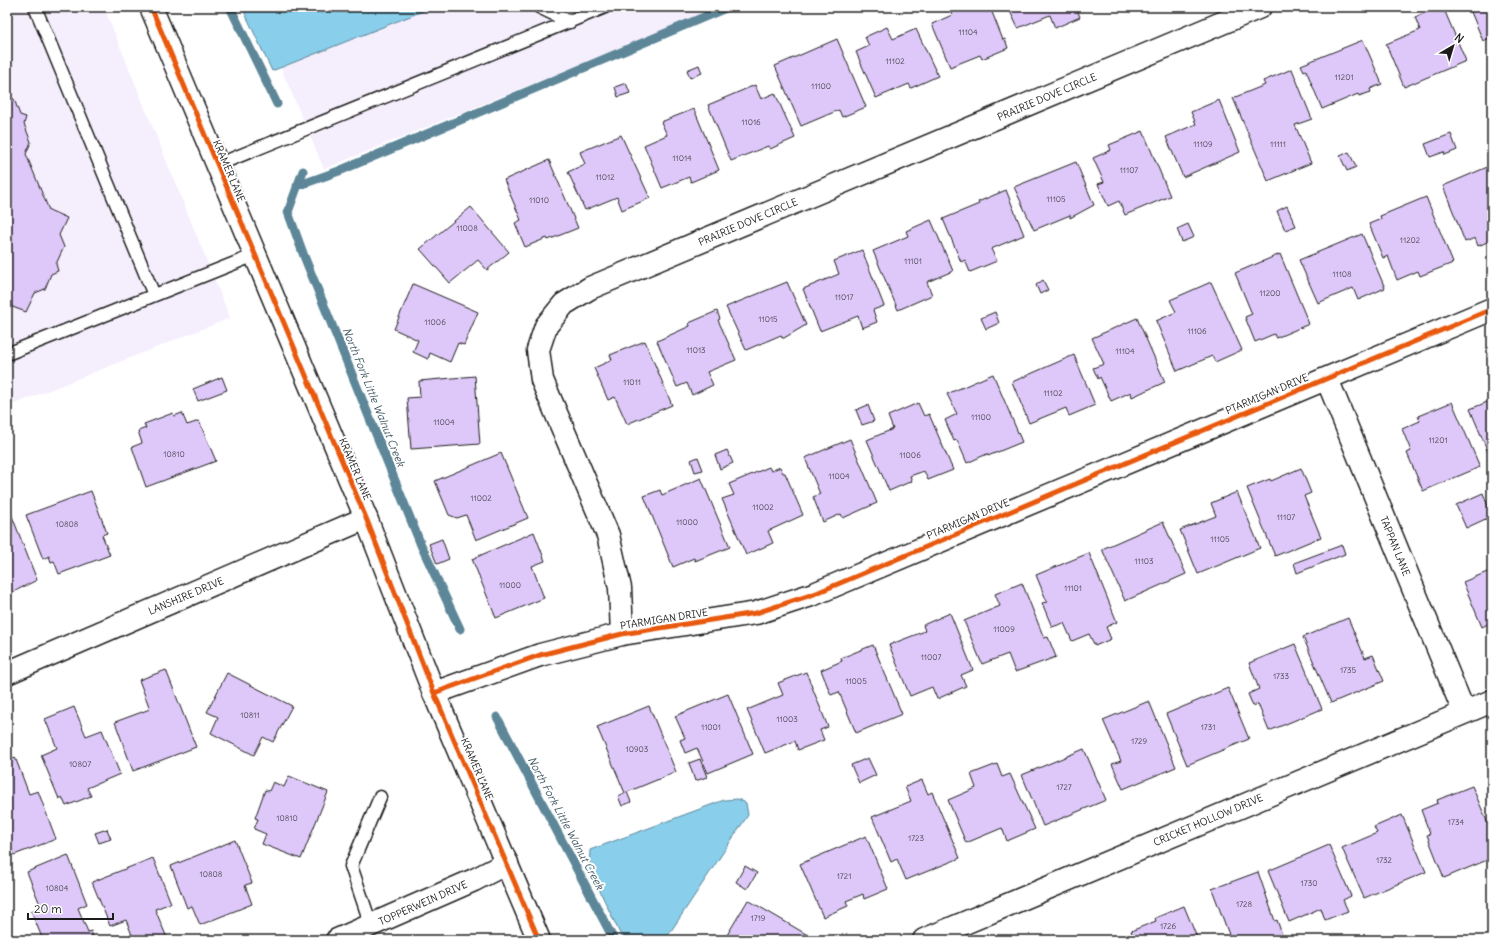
<svg xmlns="http://www.w3.org/2000/svg" width="1499" height="947" viewBox="0 0 1499 947" font-family="Delius,sans-serif">
  <style>
    .built { fill: #f5eefd }
    .water { fill: #89ceea; stroke: #5d8798 }
    .lines { fill: none; stroke-linecap: round; stroke-linejoin: round }
    .stream { stroke: #5d8798; stroke-width: 9 }
    .building { fill: #dec8f9; stroke: #1c1c1c }
    .service-casing { stroke: #1c1c1c; stroke-width: 15 }
    .minor-casing { stroke: #1c1c1c; stroke-width: 25 }
    .tertiary-casing { stroke: #1c1c1c; stroke-width: 25 }
    .service { stroke: #fff; stroke-width: 12 }
    .minor { stroke: #fff; stroke-width: 22 }
    .tertiary { stroke: #fff; stroke-width: 22 }
    .cycleway-casing { stroke: #fff; stroke-width: 8 }
    .cycleway { stroke: #e8590c; stroke-width: 5 }
    .labels { text-anchor: middle; dominant-baseline: central; stroke-width: 4; stroke-linejoin: round; paint-order: stroke }
    .number-label { font-size: 8px; fill: #4c4753 }
    .street-label { font-size: 10px; fill: #1c1c1c; stroke: #fff }
    .water-label { font-size: 11px; font-style: italic; fill: #425a64; stroke: #fff }
  </style>
  <rect width="100%" height="100%" fill="#fff"/>
  <filter id="ink" filterUnits="userSpaceOnUse"><feTurbulence type="fractalNoise" baseFrequency=".025" numOctaves="2"/><feDisplacementMap in="SourceGraphic" scale="8" xChannelSelector="R" yChannelSelector="G"/><feConvolveMatrix kernelMatrix="1 2 1 2 8 2 1 2 1" color-interpolation-filters="sRGB"/></filter>
  <g filter="url(#ink)">
    <path class="built" d="M 7,7 L 104,7 L 230,318 L 7,407 Z
      M 255,7 L 720,7 L 324,169 Z"/>
    <path class="water" d="M 242,7 L 423,7 L 428,9 L 272,71 Z
      M 738,799 L 746,803 L 748,815 L 665,940 L 623,940 L 589,868 L 590,850 L 724,800 Z"/>
    <g class="lines">
      <path class="stream" d="M 230,7 L 277,104
        M 303,171 L 288,212 L 304,256 L 421,545 L 460,629
        M 297,186 L 339,171 L 728,7
        M 497,717 L 614,940"/>
    </g>
    <path class="building" d="M 949,7 L 990,7 L 1003,40 L 1005,39 L 1008,48 L 982,59 L 980,55 L 950,67 L 932,24 L 952,15 Z
      M 1008,7 L 1076,7 L 1080,17 L 1055,28 L 1050,15 L 1018,28 Z
      M 1439,7 L 1443,7 L 1466,61 L 1404,87 L 1386,44 L 1420,30 L 1415,17 Z
      M 1469,7 L 1492,7 L 1492,37 L 1483,41 Z
      M 887,27 L 893,39 L 916,29 L 938,76 L 911,88 L 909,84 L 876,98 L 856,52 L 869,46 L 865,37 Z
      M 837,39 L 866,107 L 842,117 L 839,110 L 801,126 L 775,66 Z
      M 1363,40 L 1382,84 L 1370,89 L 1371,92 L 1359,96 L 1358,94 L 1322,109 L 1306,70 L 1304,71 L 1301,65 Z
      M 699,65 L 702,73 L 690,78 L 687,70 Z
      M 1292,69 L 1312,119 L 1295,125 L 1311,163 L 1268,181 L 1233,98 L 1265,85 L 1263,81 Z
      M 626,83 L 630,93 L 618,97 L 615,87 Z
      M 755,85 L 761,99 L 775,93 L 795,138 L 770,149 L 768,146 L 731,161 L 708,105 Z
      M 7,96 L 14,99 L 20,115 L 26,117 L 24,124 L 31,142 L 26,154 L 49,210 L 67,218 L 59,235 L 64,247 L 56,264 L 58,271 L 51,274 L 45,289 L 35,293 L 26,312 L 7,305 Z
      M 1219,100 L 1240,152 L 1183,177 L 1166,137 L 1196,124 L 1191,112 Z
      M 694,109 L 719,170 L 691,182 L 689,177 L 662,188 L 644,145 L 667,135 L 661,122 Z
      M 1143,131 L 1170,196 L 1125,215 L 1119,201 L 1108,206 L 1098,184 L 1104,182 L 1093,158 L 1111,150 L 1109,145 Z
      M 1451,134 L 1457,150 L 1445,155 L 1444,152 L 1430,157 L 1425,144 Z
      M 621,135 L 650,198 L 622,210 L 617,197 L 585,210 L 568,172 L 585,164 L 580,152 Z
      M 1349,152 L 1356,167 L 1347,171 L 1340,156 Z
      M 549,160 L 578,228 L 548,240 L 547,238 L 525,247 L 515,223 L 521,220 L 504,180 Z
      M 1076,162 L 1094,205 L 1070,218 L 1070,215 L 1034,230 L 1014,187 Z
      M 1492,165 L 1492,240 L 1478,246 L 1475,238 L 1465,242 L 1443,186 Z
      M 1006,190 L 1024,235 L 991,249 L 997,261 L 970,272 L 965,260 L 961,262 L 943,219 L 979,204 L 978,202 Z
      M 1426,197 L 1453,263 L 1420,276 L 1418,271 L 1397,280 L 1388,256 L 1383,258 L 1369,224 L 1381,219 L 1380,216 Z
      M 1287,206 L 1296,226 L 1285,230 L 1277,211 Z
      M 471,207 L 509,252 L 487,270 L 478,260 L 450,283 L 420,249 Z
      M 931,220 L 953,271 L 927,282 L 932,295 L 898,310 L 873,251 L 908,236 L 906,231 Z
      M 1188,224 L 1194,237 L 1182,242 L 1177,229 Z
      M 1362,234 L 1385,288 L 1358,300 L 1353,288 L 1318,303 L 1299,260 Z
      M 862,250 L 884,306 L 873,310 L 877,322 L 862,328 L 858,316 L 820,331 L 803,289 L 839,274 L 834,261 Z
      M 1280,254 L 1309,324 L 1276,338 L 1274,334 L 1255,342 L 1245,317 L 1252,314 L 1235,273 Z
      M 1043,280 L 1048,290 L 1040,294 L 1036,285 Z
      M 787,282 L 806,325 L 784,338 L 782,338 L 781,335 L 746,350 L 726,307 Z
      M 1211,282 L 1242,350 L 1215,362 L 1212,356 L 1177,371 L 1156,321 L 1176,312 L 1170,300 Z
      M 413,284 L 478,312 L 464,345 L 458,343 L 450,362 L 430,353 L 428,359 L 413,352 L 418,340 L 394,329 Z
      M 717,311 L 720,319 L 718,320 L 736,360 L 707,372 L 713,385 L 692,395 L 687,383 L 677,387 L 657,341 L 690,326 L 689,323 Z
      M 995,312 L 999,323 L 986,329 L 981,318 Z
      M 1137,318 L 1165,382 L 1132,397 L 1131,392 L 1111,401 L 1100,377 L 1098,379 L 1093,368 L 1104,364 L 1092,338 Z
      M 645,341 L 672,405 L 627,424 L 615,397 L 608,400 L 594,368 L 612,360 L 610,355 Z
      M 1074,355 L 1095,405 L 1069,416 L 1066,408 L 1029,423 L 1012,382 Z
      M 993,374 L 1022,442 L 988,456 L 987,454 L 967,463 L 957,440 L 954,441 L 945,420 L 957,414 L 947,394 Z
      M 475,376 L 480,444 L 411,449 L 407,398 L 420,397 L 419,381 Z
      M 222,377 L 227,390 L 198,401 L 193,389 Z
      M 1492,400 L 1492,450 L 1488,452 L 1470,409 Z
      M 1452,402 L 1480,467 L 1423,491 L 1407,453 L 1411,451 L 1402,429 L 1420,421 L 1418,416 Z
      M 918,403 L 924,416 L 929,414 L 953,470 L 928,480 L 924,471 L 910,476 L 912,481 L 889,491 L 867,440 L 893,429 L 888,416 Z
      M 868,405 L 874,421 L 862,425 L 856,410 Z
      M 173,413 L 174,416 L 182,413 L 187,425 L 199,421 L 216,461 L 146,487 L 132,447 L 142,443 L 138,431 L 146,428 L 144,424 Z
      M 850,439 L 877,503 L 843,518 L 841,514 L 823,522 L 813,497 L 820,494 L 805,458 Z
      M 727,450 L 733,463 L 720,469 L 715,455 Z
      M 501,453 L 528,518 L 476,540 L 466,515 L 457,518 L 449,515 L 435,481 Z
      M 698,457 L 703,470 L 695,472 L 691,460 Z
      M 769,467 L 771,471 L 780,467 L 783,473 L 785,473 L 803,515 L 768,531 L 773,543 L 746,555 L 722,499 L 734,495 L 729,484 Z
      M 1301,468 L 1311,493 L 1304,496 L 1321,537 L 1275,556 L 1247,488 L 1270,479 L 1271,481 Z
      M 701,478 L 730,547 L 695,561 L 694,558 L 673,567 L 644,496 L 660,490 L 662,495 Z
      M 91,491 L 107,533 L 102,535 L 110,555 L 59,574 L 54,561 L 51,562 L 49,556 L 43,559 L 26,515 Z
      M 1237,492 L 1260,548 L 1198,574 L 1180,530 L 1216,516 L 1211,503 Z
      M 1483,493 L 1492,516 L 1466,528 L 1456,505 Z
      M 10,511 L 37,580 L 7,595 L 7,512 Z
      M 1163,522 L 1186,574 L 1125,601 L 1102,549 Z
      M 534,532 L 545,561 L 532,566 L 544,598 L 496,618 L 472,559 Z
      M 442,539 L 449,559 L 437,564 L 429,544 Z
      M 1342,545 L 1345,554 L 1297,573 L 1294,563 Z
      M 1089,553 L 1117,622 L 1106,627 L 1111,639 L 1095,646 L 1089,634 L 1072,641 L 1064,623 L 1052,627 L 1042,603 L 1047,602 L 1036,575 Z
      M 1492,570 L 1492,622 L 1482,627 L 1463,582 Z
      M 1022,583 L 1044,638 L 1048,637 L 1056,657 L 1015,672 L 1008,654 L 982,664 L 964,621 L 1000,606 L 995,594 Z
      M 950,613 L 973,670 L 961,675 L 966,686 L 937,699 L 932,687 L 910,696 L 889,645 L 925,631 L 923,625 Z
      M 1348,618 L 1365,658 L 1373,655 L 1384,681 L 1331,703 L 1303,637 Z
      M 1295,644 L 1322,709 L 1269,731 L 1258,704 L 1253,706 L 1248,694 L 1259,689 L 1249,663 Z
      M 873,645 L 902,714 L 856,733 L 839,692 L 831,695 L 821,670 L 842,661 L 841,658 Z
      M 166,670 L 196,747 L 133,771 L 115,722 L 150,709 L 139,680 Z
      M 806,672 L 828,727 L 820,730 L 824,740 L 798,750 L 795,741 L 765,753 L 747,710 L 783,695 L 778,683 Z
      M 227,673 L 292,706 L 273,742 L 263,737 L 254,755 L 211,733 L 218,717 L 207,712 Z
      M 1228,688 L 1249,739 L 1187,765 L 1166,714 Z
      M 728,694 L 753,754 L 708,773 L 697,748 L 685,753 L 680,740 L 685,738 L 675,716 Z
      M 1149,701 L 1176,767 L 1123,789 L 1112,764 L 1121,761 L 1103,720 Z
      M 649,706 L 676,772 L 625,793 L 597,727 Z
      M 74,707 L 86,736 L 102,730 L 120,774 L 87,788 L 91,796 L 66,806 L 62,797 L 59,799 L 41,755 L 57,748 L 45,719 Z
      M 1084,749 L 1106,800 L 1043,826 L 1022,775 Z
      M 15,757 L 29,794 L 38,791 L 56,839 L 14,855 L 7,838 L 7,761 Z
      M 868,758 L 876,775 L 859,783 L 851,765 Z
      M 700,759 L 707,777 L 695,781 L 689,763 Z
      M 997,764 L 1002,777 L 1010,774 L 1035,829 L 1007,841 L 1002,828 L 966,843 L 948,800 L 976,788 L 971,774 Z
      M 289,776 L 328,792 L 301,859 L 262,844 L 266,834 L 254,829 L 258,819 L 255,818 L 265,790 L 269,791 L 273,782 L 284,787 Z
      M 922,780 L 928,794 L 932,792 L 960,858 L 906,880 L 897,859 L 891,862 L 872,817 L 911,801 L 905,787 Z
      M 1472,786 L 1492,833 L 1492,858 L 1444,878 L 1427,835 L 1430,834 L 1421,810 L 1438,803 L 1437,800 Z
      M 627,792 L 631,802 L 622,806 L 618,796 Z
      M 1402,815 L 1426,872 L 1364,898 L 1342,848 L 1377,833 L 1374,827 Z
      M 107,829 L 111,839 L 99,843 L 95,833 Z
      M 866,836 L 888,889 L 864,899 L 863,894 L 846,901 L 848,906 L 823,917 L 800,864 Z
      M 235,840 L 252,883 L 245,885 L 252,904 L 200,925 L 192,906 L 187,908 L 171,866 Z
      M 1329,845 L 1351,896 L 1343,900 L 1348,911 L 1325,920 L 1321,908 L 1289,922 L 1268,871 Z
      M 68,855 L 87,904 L 78,908 L 88,932 L 91,931 L 94,940 L 43,940 L 31,911 L 41,907 L 27,872 Z
      M 153,858 L 171,903 L 155,909 L 167,938 L 161,940 L 134,940 L 126,920 L 110,926 L 92,882 Z
      M 745,866 L 757,873 L 747,889 L 736,882 Z
      M 1258,872 L 1275,921 L 1277,920 L 1284,940 L 1231,940 L 1212,889 Z
      M 748,900 L 811,937 L 809,940 L 724,940 Z
      M 1184,906 L 1198,940 L 1135,940 L 1131,931 L 1156,921 L 1155,918 Z
      M 1114,935 L 1116,940 L 1103,940 Z"/>
    <g class="lines">
      <g class="service-casing">
        <path id="service" d="M 35,7 L 154,295
          M 539,7 L 570,22
          M 217,165 L 605,7
          M 7,354 L 255,255
          M 371,925 L 351,866 L 380,797"/>
      </g>
      <g class="minor-casing">
        <path id="minor" d="M 1327,379 L 1464,712
          M 622,634 L 620,588 L 608,535 L 542,380 L 538,350 L 546,326 L 564,304 L 590,288 L 1260,7
          M 7,673 L 366,518
          M 434,693 L 540,655 L 622,634 L 756,613 L 814,594 L 1492,309
          M 337,940 L 474,880 L 507,863
          M 924,940 L 1492,701"/>
      </g>
      <g class="tertiary-casing">
        <path id="tertiary" d="M 151,7 L 366,518 L 434,693 L 539,940"/>
      </g>
      <use href="#service" class="service"/>
      <use href="#minor" class="minor"/>
      <use href="#tertiary" class="tertiary"/>
      <g class="cycleway-casing">
        <path id="cycleway" d="M 151,7 L 366,518 L 434,693 L 539,940
          M 434,693 L 540,655 L 622,634 L 756,613 L 814,594 L 1492,309"/>
      </g>
      <use href="#cycleway" class="cycleway"/>
    </g>
  </g>
  <g class="labels">
    <g class="number-label">
      <text x="968" y="32">11104</text>
      <text x="895" y="61">11102</text>
      <text x="1344" y="77">11201</text>
      <text x="821" y="86">11100</text>
      <text x="751" y="122">11016</text>
      <text x="1203" y="144">11109</text>
      <text x="1278" y="144">11111</text>
      <text x="682" y="158">11014</text>
      <text x="1129" y="170">11107</text>
      <text x="605" y="177">11012</text>
      <text x="1056" y="199">11105</text>
      <text x="539" y="200">11010</text>
      <text x="467" y="228">11008</text>
      <text x="1410" y="240">11202</text>
      <text x="913" y="261">11101</text>
      <text x="1342" y="274">11108</text>
      <text x="1270" y="293">11200</text>
      <text x="844" y="297">11017</text>
      <text x="768" y="319">11015</text>
      <text x="435" y="322">11006</text>
      <text x="1197" y="331">11106</text>
      <text x="696" y="350">11013</text>
      <text x="1125" y="351">11104</text>
      <text x="632" y="382">11011</text>
      <text x="1053" y="393">11102</text>
      <text x="981" y="417">11100</text>
      <text x="444" y="422">11004</text>
      <text x="1438" y="440">11201</text>
      <text x="174" y="454">10810</text>
      <text x="910" y="455">11006</text>
      <text x="839" y="476">11004</text>
      <text x="481" y="498">11002</text>
      <text x="763" y="507">11002</text>
      <text x="1286" y="517">11107</text>
      <text x="687" y="522">11000</text>
      <text x="67" y="524">10808</text>
      <text x="1220" y="539">11105</text>
      <text x="1144" y="561">11103</text>
      <text x="510" y="585">11000</text>
      <text x="1073" y="588">11101</text>
      <text x="1004" y="629">11009</text>
      <text x="931" y="657">11007</text>
      <text x="1348" y="670">1735</text>
      <text x="1281" y="676">1733</text>
      <text x="856" y="681">11005</text>
      <text x="250" y="715">10811</text>
      <text x="787" y="719">11003</text>
      <text x="711" y="727">11001</text>
      <text x="1208" y="727">1731</text>
      <text x="1139" y="741">1729</text>
      <text x="637" y="749">10903</text>
      <text x="80" y="764">10807</text>
      <text x="1064" y="787">1727</text>
      <text x="287" y="818">10810</text>
      <text x="1456" y="822">1734</text>
      <text x="916" y="838">1723</text>
      <text x="1384" y="860">1732</text>
      <text x="211" y="874">10808</text>
      <text x="844" y="876">1721</text>
      <text x="1309" y="883">1730</text>
      <text x="57" y="888">10804</text>
      <text x="1244" y="904">1728</text>
      <text x="758" y="918">1719</text>
      <text x="1168" y="926">1726</text>
    </g>
    <g class="street-label">
      <text transform="translate(1047 97) rotate(-23)">PRAIRIE DOVE CIRCLE</text>
      <text transform="translate(229 171) rotate(67)">KRAMER LANE</text>
      <text transform="translate(748 222) rotate(-23)">PRAIRIE DOVE CIRCLE</text>
      <text transform="translate(1267 394) rotate(-23)">PTARMIGAN DRIVE</text>
      <text transform="translate(355 469) rotate(67)">KRAMER LANE</text>
      <text transform="translate(968 519) rotate(-23)">PTARMIGAN DRIVE</text>
      <text transform="translate(1395 546) rotate(68)">TAPPAN LANE</text>
      <text transform="translate(186 596) rotate(-23)">LANSHIRE DRIVE</text>
      <text transform="translate(664 619) rotate(-9)">PTARMIGAN DRIVE</text>
      <text transform="translate(477 769) rotate(67)">KRAMER LANE</text>
      <text transform="translate(1208 820) rotate(-23)">CRICKET HOLLOW DRIVE</text>
      <text transform="translate(423 903) rotate(-24)">TOPPERWEIN DRIVE</text>
    </g>
    <g class="water-label">
      <text transform="translate(374 397) rotate(68)">North Fork Little Walnut Creek</text>
      <text transform="translate(566 823) rotate(62)">North Fork Little Walnut Creek</text>
    </g>
  </g>
  <rect width="1499" height="947" fill="none" stroke="#fff" stroke-width="24"/>
  <rect x="12" y="12" width="1475" height="923" fill="none" stroke="#1c1c1c" stroke-width="1.5" filter="url(#ink)"/>
  <g transform="translate(1453 46) rotate(38)" stroke="#ffffff" stroke-width="3" paint-order="stroke">
  <path d="M0-3L7 15L0 10L-7 15Z" fill="#1c1c1c"/>
  <text y="-6" font-size="11" font-weight="bold" text-anchor="middle" fill="#1c1c1c">N</text>
  </g>
  <path d="M28 913v6h85v-6" fill="none" stroke="#1c1c1c" stroke-width="2"/>
  <text x="34" y="913" font-size="12" fill="#1c1c1c" stroke="#ffffff" stroke-width="3" paint-order="stroke">20 m</text>
</svg>
